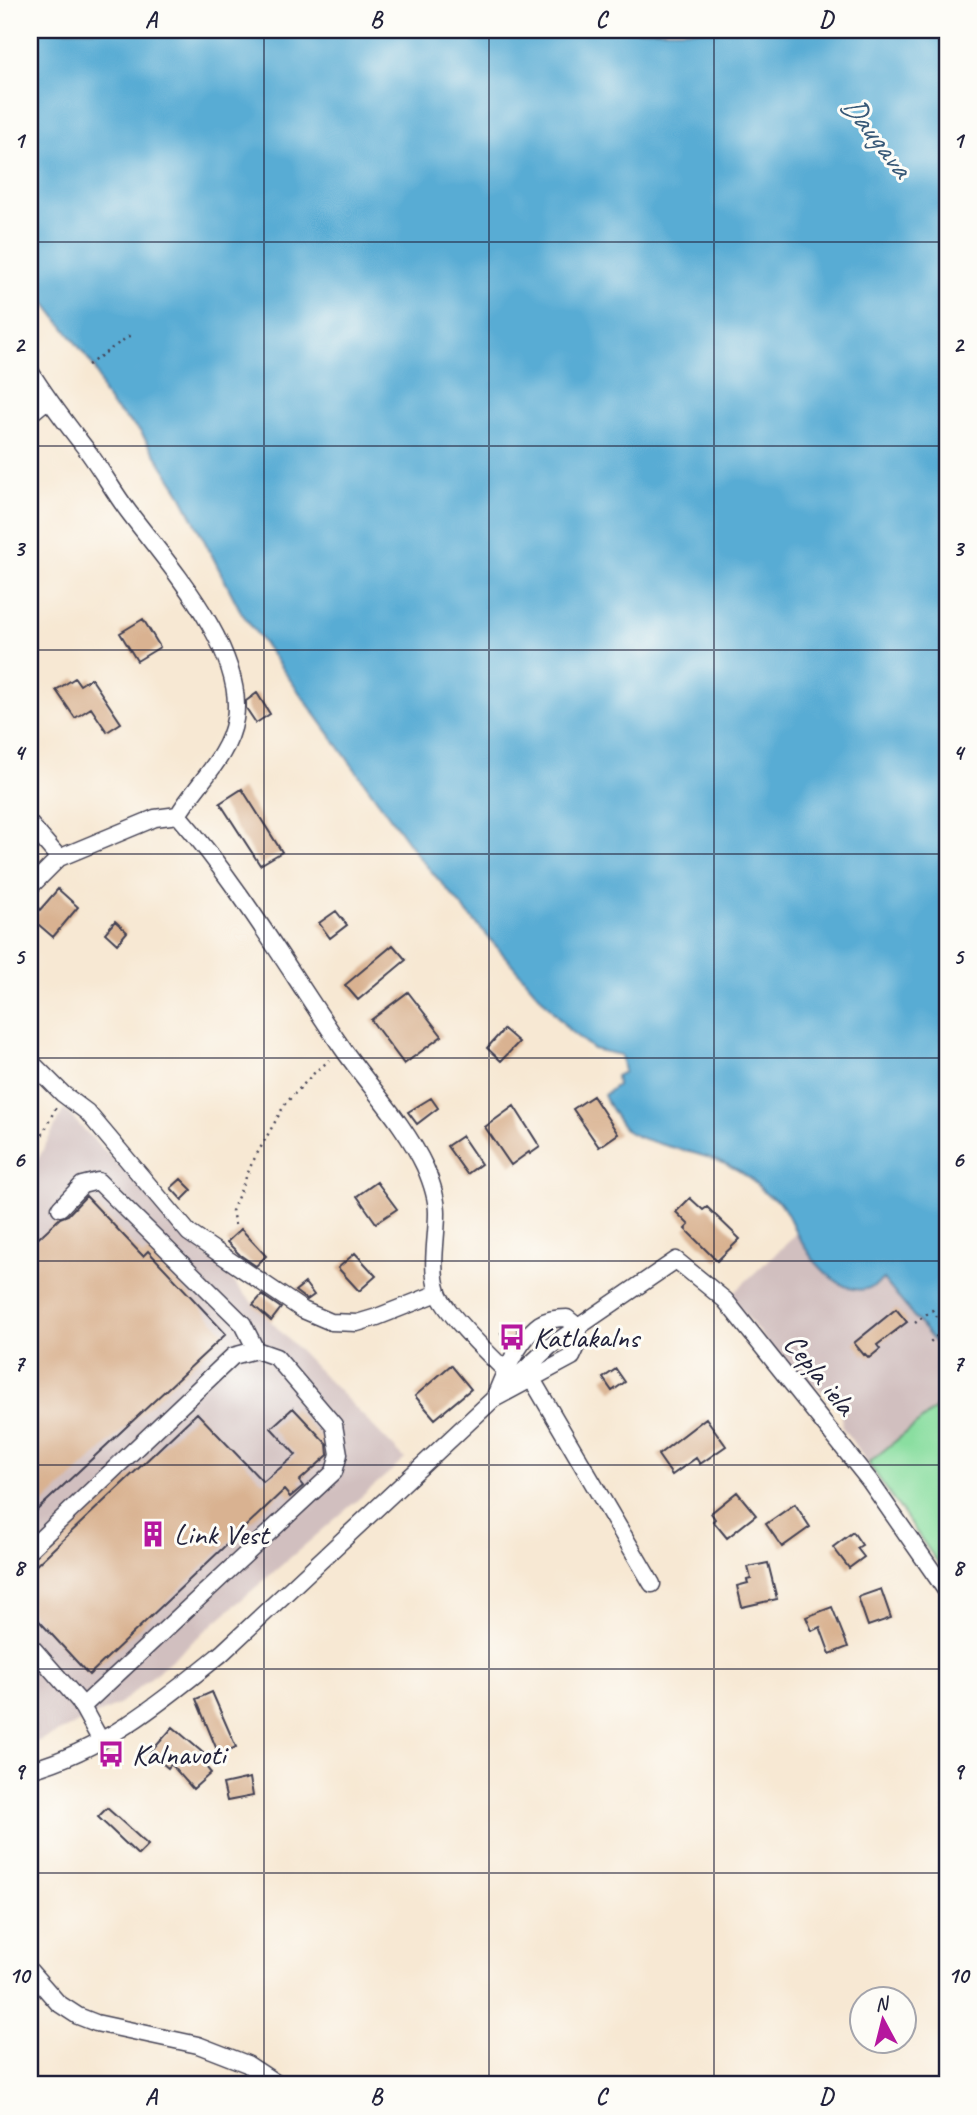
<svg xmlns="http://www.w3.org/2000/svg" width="977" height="2115" viewBox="0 0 977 2115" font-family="Caveat,sans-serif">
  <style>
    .industrial { fill: #d1bfbf }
    .green { fill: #8adea0; stroke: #56806e; stroke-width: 2 }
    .water { fill: #59acd4; stroke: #3e6788; stroke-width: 2 }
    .building { fill: #d9b291 }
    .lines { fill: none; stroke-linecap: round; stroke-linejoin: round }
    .minor-casing { stroke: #424052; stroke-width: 19 }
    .path { stroke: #424052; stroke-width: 2.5; stroke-dasharray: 2 5; stroke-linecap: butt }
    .minor { stroke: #fff; stroke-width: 16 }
    .grid { fill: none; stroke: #22223b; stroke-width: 2; stroke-opacity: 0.55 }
    .labels { text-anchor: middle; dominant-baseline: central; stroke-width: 6; stroke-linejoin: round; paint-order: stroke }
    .poi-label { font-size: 30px; fill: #22223b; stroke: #fdfcf7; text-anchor: start }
    .street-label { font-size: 30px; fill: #22223b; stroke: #fdfcf7 }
    .water-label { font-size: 32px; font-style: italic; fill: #385978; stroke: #fdfcf7 }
    .neatline { fill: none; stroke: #22223b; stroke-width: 2.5 }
    .grid-label { font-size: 23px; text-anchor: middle; font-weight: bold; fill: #22223b }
  </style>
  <rect width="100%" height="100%" fill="#fdfcf7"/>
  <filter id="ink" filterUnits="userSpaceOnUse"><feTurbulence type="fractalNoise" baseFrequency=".0143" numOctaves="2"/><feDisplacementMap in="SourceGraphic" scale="14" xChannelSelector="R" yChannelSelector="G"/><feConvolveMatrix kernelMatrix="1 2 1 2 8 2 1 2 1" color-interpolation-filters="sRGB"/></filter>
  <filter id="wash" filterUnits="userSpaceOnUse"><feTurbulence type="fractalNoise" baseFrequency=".00686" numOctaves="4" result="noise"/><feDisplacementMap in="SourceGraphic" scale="28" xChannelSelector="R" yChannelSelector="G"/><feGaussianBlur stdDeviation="1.57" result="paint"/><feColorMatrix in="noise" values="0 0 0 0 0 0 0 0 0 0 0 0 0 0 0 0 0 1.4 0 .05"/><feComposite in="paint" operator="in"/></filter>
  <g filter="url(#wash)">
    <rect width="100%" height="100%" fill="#f7e8d3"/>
    <path class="industrial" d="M 64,1109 L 405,1459 L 120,1704 L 30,1745 L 30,1175 Z
      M 796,1232 L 811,1256 L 834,1281 L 846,1287 L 867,1290 L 877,1286 L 883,1279 L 947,1357 L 947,1400 L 868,1463 L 842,1427 L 841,1414 L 828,1394 L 788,1371 L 731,1295 L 789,1241 Z"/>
    <path class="green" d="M 947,1400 L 947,1576 L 868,1463 Z"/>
    <path class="water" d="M 30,30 L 947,30 L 947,1357 L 883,1279 C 851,1311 813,1263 798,1236 C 792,1225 788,1213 780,1203 C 776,1199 770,1198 766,1194 C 762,1191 759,1186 755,1183 C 733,1160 687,1152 657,1143 C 647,1140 635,1137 627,1131 C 620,1125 607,1103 604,1095 L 617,1085 L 616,1076 L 624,1072 L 621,1055 L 593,1049 L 569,1030 L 418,856 L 241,612 L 179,491 L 140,431 L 113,407 L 103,392 L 95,368 L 30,283 Z"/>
    <g id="blocks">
      <path class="building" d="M 143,619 L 160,647 L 137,661 L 120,633 Z
        M 75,678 L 80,685 L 91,678 L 121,723 L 107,732 L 91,708 L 75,718 L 56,690 Z
        M 257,693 L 270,714 L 256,723 L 246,708 L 246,701 Z
        M 242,789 L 282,852 L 260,865 L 220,803 Z
        M 58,889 L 78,907 L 53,937 L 32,919 Z
        M 336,911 L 347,925 L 330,938 L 319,923 Z
        M 115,921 L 127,932 L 117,944 L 105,933 Z
        M 393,945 L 406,960 L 358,1000 L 345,985 Z
        M 408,992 L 442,1036 L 404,1064 L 371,1020 Z
        M 504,1029 L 519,1042 L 501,1061 L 487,1048 Z
        M 593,1096 L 618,1134 L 599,1147 L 573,1109 Z
        M 431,1098 L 438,1108 L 417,1124 L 408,1112 Z
        M 514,1106 L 540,1147 L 530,1154 L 529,1152 L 511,1165 L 485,1127 Z
        M 462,1136 L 481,1164 L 467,1174 L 447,1146 Z
        M 181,1179 L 192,1190 L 182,1200 L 171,1188 Z
        M 377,1182 L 397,1209 L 376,1223 L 357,1196 Z
        M 86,1196 L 143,1256 L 148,1251 L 226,1334 L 36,1511 L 30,1504 L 30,1246 L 60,1218 L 68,1215 Z
        M 690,1198 L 703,1210 L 707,1207 L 740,1239 L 717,1261 L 685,1229 L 689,1225 L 676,1212 Z
        M 241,1229 L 266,1256 L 256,1266 L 240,1255 L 227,1242 Z
        M 355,1253 L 376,1276 L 359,1291 L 338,1268 Z
        M 305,1283 L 314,1295 L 307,1300 L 295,1291 Z
        M 262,1295 L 281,1308 L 271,1321 L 253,1305 Z
        M 896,1309 L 907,1322 L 877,1345 L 880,1349 L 869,1358 L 865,1354 L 864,1355 L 854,1343 Z
        M 514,1324 L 518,1331 L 508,1344 L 501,1333 Z
        M 451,1365 L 471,1389 L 435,1419 L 415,1396 Z
        M 616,1369 L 625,1382 L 612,1391 L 603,1378 Z
        M 293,1408 L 327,1444 L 328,1455 L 299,1481 L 303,1486 L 290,1497 L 284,1490 L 89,1675 L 30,1611 L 30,1571 L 197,1413 L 263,1482 L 296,1455 L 271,1428 Z
        M 706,1418 L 726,1446 L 700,1464 L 696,1458 L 672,1475 L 658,1455 Z
        M 737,1492 L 756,1515 L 727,1538 L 713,1521 L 715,1519 L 711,1513 Z
        M 795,1504 L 810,1527 L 782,1547 L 766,1524 Z
        M 853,1532 L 862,1545 L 857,1548 L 864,1557 L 849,1568 L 833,1547 Z
        M 768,1563 L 777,1599 L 742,1607 L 737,1586 L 748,1583 L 747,1580 L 751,1579 L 748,1567 Z
        M 881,1589 L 891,1618 L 868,1626 L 858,1597 Z
        M 832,1607 L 848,1647 L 830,1654 L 820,1627 L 812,1631 L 806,1617 Z
        M 212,1692 L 236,1747 L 219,1755 L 196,1699 Z
        M 173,1727 L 210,1759 L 202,1762 L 211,1773 L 193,1789 L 171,1764 L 168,1768 L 150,1753 Z
        M 250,1778 L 253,1796 L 227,1801 L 223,1784 Z
        M 107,1808 L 148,1845 L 138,1855 L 98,1817 Z"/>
    </g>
  </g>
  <g filter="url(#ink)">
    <use href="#blocks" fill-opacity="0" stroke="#424052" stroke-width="2"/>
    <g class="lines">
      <g class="minor-casing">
        <path id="minor" d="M 30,371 C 47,399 66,423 86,449 C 101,469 113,491 128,511 C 167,563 246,650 235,719 C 229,757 197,783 178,815
          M 30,414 L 47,400
          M 178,815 C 240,886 290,972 343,1049 C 369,1086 406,1126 425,1167 C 431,1181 437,1198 437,1213 C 437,1238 430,1267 438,1292 C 444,1313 497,1362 515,1380
          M 30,824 L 59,858
          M 30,887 L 59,858 L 155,818 L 178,815
          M 30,1061 L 63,1094 L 87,1112 L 189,1233 L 303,1310 L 331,1322 L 357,1323 L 377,1317 L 438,1293
          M 60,1208 L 82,1185 L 98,1181 L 243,1324 L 256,1350
          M 567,1318 L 578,1327 L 578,1344 L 572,1357 L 494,1399 C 503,1375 518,1340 540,1324 C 548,1319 558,1318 567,1318 Z
          M 524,1374 L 536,1386 L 652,1584
          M 30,1549 L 233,1356 L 256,1350 L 276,1357 L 334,1425 L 339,1454 L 334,1472 L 82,1707
          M 30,1645 L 79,1701 L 101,1741
          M 30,1770 C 104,1750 164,1700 222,1653 L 549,1347 L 676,1260 L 725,1300 L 869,1480 L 947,1592
          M 30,1971 L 58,2003 L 78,2016 L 96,2023 L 198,2045 L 247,2064 L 279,2085"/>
      </g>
      <path class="path" d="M 88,365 L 132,334
        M 30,1160 L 56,1107
        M 235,1225 L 232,1211 L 252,1163 L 285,1104 L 317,1070 L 330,1060
        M 915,1323 L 932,1310 L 946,1328 L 930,1342"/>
      <use href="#minor" class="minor"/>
    </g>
  </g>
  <path class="grid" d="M 264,30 L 264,2085M 489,30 L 489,2085M 714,30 L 714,2085M 30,242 L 947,242M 30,446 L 947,446M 30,650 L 947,650M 30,854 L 947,854M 30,1058 L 947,1058M 30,1261 L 947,1261M 30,1465 L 947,1465M 30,1669 L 947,1669M 30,1873 L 947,1873"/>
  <defs>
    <g id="bus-bare" transform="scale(2.1)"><path d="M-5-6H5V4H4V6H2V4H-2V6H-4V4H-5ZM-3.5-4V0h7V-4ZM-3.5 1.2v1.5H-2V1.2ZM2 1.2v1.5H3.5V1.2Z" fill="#b5179e" stroke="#fdfcf7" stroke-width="2.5" paint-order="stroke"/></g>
    <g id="building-bare" transform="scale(2.1)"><path d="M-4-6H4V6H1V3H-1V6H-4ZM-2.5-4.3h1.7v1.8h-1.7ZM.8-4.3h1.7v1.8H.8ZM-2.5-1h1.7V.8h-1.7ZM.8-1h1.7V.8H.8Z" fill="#b5179e" stroke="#fdfcf7" stroke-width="2.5" paint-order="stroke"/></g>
  </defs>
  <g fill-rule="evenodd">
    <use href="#bus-bare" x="512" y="1337"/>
    <use href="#building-bare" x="153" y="1534"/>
    <use href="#bus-bare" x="111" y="1754"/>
  </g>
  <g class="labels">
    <g class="poi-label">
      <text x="533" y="1337">Katlakalns</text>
      <text x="174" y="1534">Link Vest</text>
      <text x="132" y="1754">Kalnavoti</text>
    </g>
    <g class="street-label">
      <text transform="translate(820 1374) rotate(51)">Cepļa iela</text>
    </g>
    <g class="water-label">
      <text transform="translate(877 136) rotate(52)">Daugava</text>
    </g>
  </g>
  <rect width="977" height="2115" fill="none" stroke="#fdfcf7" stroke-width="77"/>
  <g transform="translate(883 2020) rotate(353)"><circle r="33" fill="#fdfcf7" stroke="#a5a5ac" stroke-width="2"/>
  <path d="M0-5L12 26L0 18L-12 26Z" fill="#b5179e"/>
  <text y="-10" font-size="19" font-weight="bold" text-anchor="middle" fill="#22223b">N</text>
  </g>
  <rect x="38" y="38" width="901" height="2038" class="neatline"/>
  <g class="grid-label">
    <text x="151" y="27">A</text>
    <text x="376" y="27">B</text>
    <text x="601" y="27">C</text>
    <text x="826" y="27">D</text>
    <text x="19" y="148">1</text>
    <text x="958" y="148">1</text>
    <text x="19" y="352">2</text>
    <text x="958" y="352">2</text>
    <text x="19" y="556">3</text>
    <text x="958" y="556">3</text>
    <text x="19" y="760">4</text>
    <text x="958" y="760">4</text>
    <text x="19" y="964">5</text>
    <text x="958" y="964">5</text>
    <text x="19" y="1167">6</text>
    <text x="958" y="1167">6</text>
    <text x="19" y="1371">7</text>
    <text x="958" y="1371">7</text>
    <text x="19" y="1575">8</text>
    <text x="958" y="1575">8</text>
    <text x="19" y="1779">9</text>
    <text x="958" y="1779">9</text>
    <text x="19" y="1983">10</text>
    <text x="958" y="1983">10</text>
    <text x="151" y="2104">A</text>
    <text x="376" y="2104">B</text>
    <text x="601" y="2104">C</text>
    <text x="826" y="2104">D</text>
  </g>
</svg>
